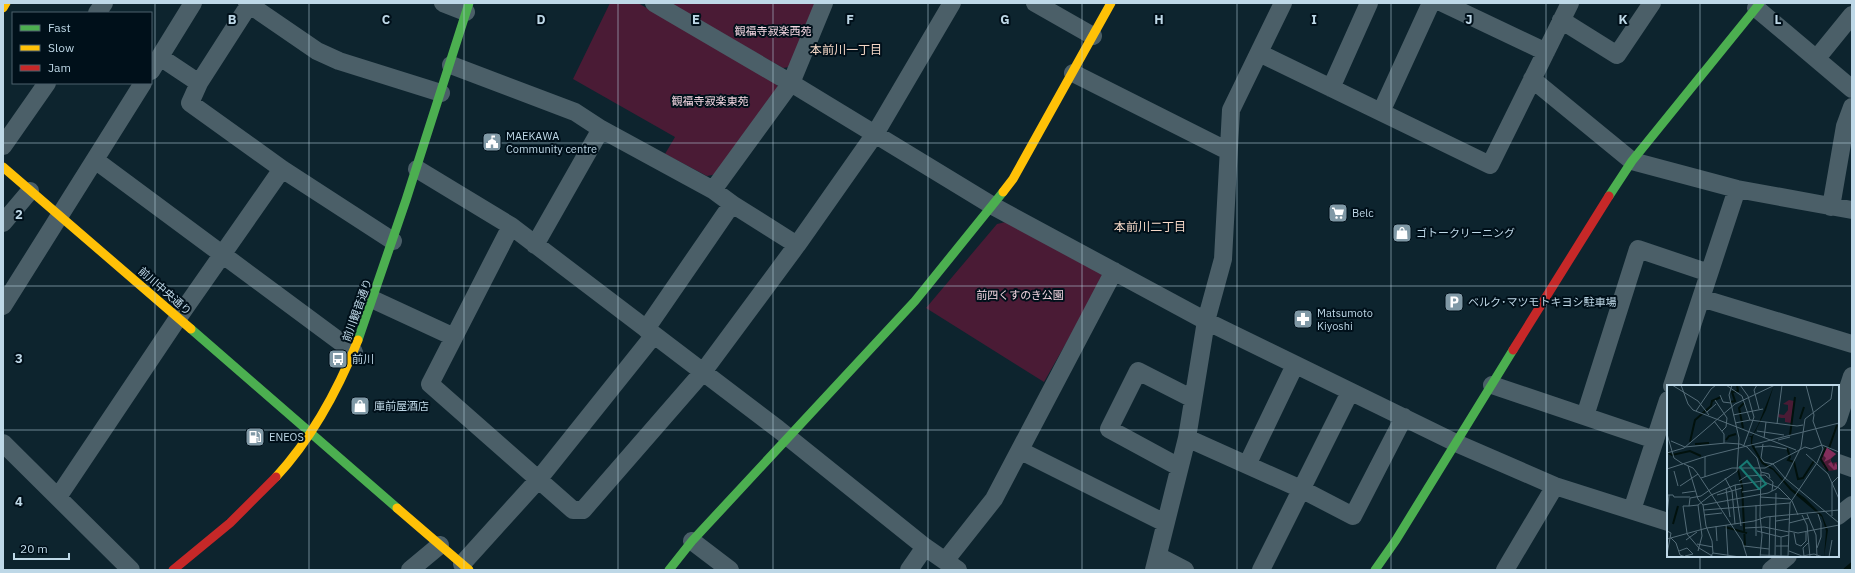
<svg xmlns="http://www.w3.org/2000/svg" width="1855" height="573" viewBox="0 0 1855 573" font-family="'IBM Plex Sans','Noto Sans JP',sans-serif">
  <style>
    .green { fill: #4a1b35 }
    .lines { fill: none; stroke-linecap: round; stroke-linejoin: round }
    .stream { stroke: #01110d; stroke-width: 5.5 }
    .street { stroke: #4b5f68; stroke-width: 18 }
    .fast { stroke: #4caf50; stroke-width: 9 }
    .slow { stroke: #ffc107; stroke-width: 9 }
    .jam { stroke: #c62828; stroke-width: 9 }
    .grid { fill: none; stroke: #bed8e7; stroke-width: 1; stroke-opacity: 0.55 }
    .labels { text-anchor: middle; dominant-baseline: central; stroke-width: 4; stroke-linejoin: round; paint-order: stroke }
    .park-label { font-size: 11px; fill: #f4d7e2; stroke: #00101a }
    .poi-label { font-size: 11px; fill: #bed8e7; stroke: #00101a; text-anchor: start }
    .street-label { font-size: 11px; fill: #bed8e7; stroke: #00101a }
    .neighbourhood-label { font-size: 12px; fill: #f5d8c7; stroke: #00101a }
    .inset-river { fill: none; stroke: #01110d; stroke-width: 2 }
    .inset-road { fill: none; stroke: #546c78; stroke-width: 1 }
    .view { fill: #187b74; fill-opacity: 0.15; stroke: #187b74; stroke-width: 2 }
    .inset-edge { fill: none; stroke: #bed8e7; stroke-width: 2 }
    .grid-label { font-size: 13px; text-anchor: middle; font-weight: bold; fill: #bed8e7; stroke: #00101a; stroke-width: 4; stroke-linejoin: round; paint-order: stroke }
  </style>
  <rect width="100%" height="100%" fill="#0d242e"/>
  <path class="green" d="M 610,3 L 638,3 L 775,82 L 779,89 L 717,174 L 707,176 L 665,154 L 675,137 L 573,79 Z
    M 669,3 L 816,3 L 789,67 L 783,68 Z
    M 1010,221 L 1100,271 L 1103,278 L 1044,382 L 926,308 L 997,224 Z"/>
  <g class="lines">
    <path class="stream" d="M 1846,570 L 1852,565"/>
    <path class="street" d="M 247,3 L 317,51 L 339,61 L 441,93
      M 443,3 L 466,12
      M 654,3 L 791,83 L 993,206 L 1206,321 L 1456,443 L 1555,486 L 1668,522
      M 1035,3 L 1093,36
      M 1443,3 L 1546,52
      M 249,5 L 199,83 L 190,103 L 282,169 L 393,241
      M 1756,8 L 1852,89
      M 97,13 L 104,3
      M 1561,20 L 1617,55 L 1652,3
      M 1259,53 L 1490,165 L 1570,3
      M 160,57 L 199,83
      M 1817,58 L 1852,15
      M 451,65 L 575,112 L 601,129 L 713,190 L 732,204 L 797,245
      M 151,71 L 193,3
      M 1073,73 L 1228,151
      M 1532,79 L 1632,161 L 1737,189 L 1852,210
      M 1331,88 L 1369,3
      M 1381,112 L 1431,3
      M 3,146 L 47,83
      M 95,160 L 354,352
      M 417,169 L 511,226 L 778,429 L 925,547 L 958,570
      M 713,190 L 791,83 L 824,3
      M 1831,207 L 1845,126 L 1852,107
      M 3,223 L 30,191
      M 511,226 L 430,384 L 573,510 L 583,510 L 703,372 L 797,245 L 875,134 L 952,3
      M 535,245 L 601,129
      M 1701,298 L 1852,344
      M 374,300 L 454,337
      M 3,306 L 143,83
      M 646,329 L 732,204
      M 1492,385 L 1655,440
      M 1672,386 L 1737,189
      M 1585,416 L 1638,249 L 1709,273
      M 1838,419 L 1852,376
      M 1187,438 L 1301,489 L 1353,516 L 1404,417
      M 3,443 L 131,570
      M 1021,451 L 1165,523
      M 1838,463 L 1852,468
      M 1247,465 L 1295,365
      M 1179,467 L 1109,429 L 1138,371 L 1193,399
      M 58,497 L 178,318 L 282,169
      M 1632,510 L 1668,400
      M 1838,516 L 1852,505
      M 692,541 L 730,570
      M 1158,556 L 1185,570
      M 945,561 L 994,499 L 1114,271
      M 462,564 L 538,480 L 654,335
      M 410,570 L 440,545
      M 909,570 L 925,547
      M 1154,570 L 1187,438 L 1206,321 L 1223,259 L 1231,110 L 1283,3
      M 1261,570 L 1350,392
      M 1505,570 L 1555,486
      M 1771,570 L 1788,556"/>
    <path class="fast" d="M 1609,196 L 1632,161 L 1760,3
      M 191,329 L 397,508
      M 358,340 L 406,200 L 469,3
      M 669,570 L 692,541 L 915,301 L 1003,192
      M 1375,570 L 1396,540 L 1513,350"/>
    <path class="slow" d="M 3,8 L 6,3
      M 3,167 L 191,329
      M 1003,192 L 1013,179 L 1111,3
      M 276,477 C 313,437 338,390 358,340
      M 397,508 L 469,570"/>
    <path class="jam" d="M 1513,350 L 1609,196
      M 173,570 L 230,523 L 276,477"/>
  </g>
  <path class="grid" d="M 155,3 L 155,570M 309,3 L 309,570M 464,3 L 464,570M 618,3 L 618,570M 773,3 L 773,570M 928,3 L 928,570M 1082,3 L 1082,570M 1237,3 L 1237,570M 1391,3 L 1391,570M 1546,3 L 1546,570M 1700,3 L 1700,386M 3,143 L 1852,143M 3,286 L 1852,286M 3,430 L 1668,430M 1838,430 L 1852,430M 1700,556 L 1700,570"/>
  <defs>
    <g id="civic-square" transform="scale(1)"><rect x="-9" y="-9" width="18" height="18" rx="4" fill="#8099a6" stroke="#00101a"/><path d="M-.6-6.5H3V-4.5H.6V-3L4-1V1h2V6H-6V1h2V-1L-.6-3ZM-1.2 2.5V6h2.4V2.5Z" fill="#fff"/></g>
    <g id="supermarket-square" transform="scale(1)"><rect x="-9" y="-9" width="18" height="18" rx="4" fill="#8099a6" stroke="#00101a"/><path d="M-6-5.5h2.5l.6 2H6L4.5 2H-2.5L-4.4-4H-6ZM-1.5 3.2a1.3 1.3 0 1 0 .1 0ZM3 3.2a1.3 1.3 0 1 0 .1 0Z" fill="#fff"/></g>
    <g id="shop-square" transform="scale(1)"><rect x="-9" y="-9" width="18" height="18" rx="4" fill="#8099a6" stroke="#00101a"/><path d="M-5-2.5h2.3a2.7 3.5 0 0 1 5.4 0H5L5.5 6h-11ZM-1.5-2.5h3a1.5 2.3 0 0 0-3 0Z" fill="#fff"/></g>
    <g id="parking-square" transform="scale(1)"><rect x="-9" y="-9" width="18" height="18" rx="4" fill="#8099a6" stroke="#00101a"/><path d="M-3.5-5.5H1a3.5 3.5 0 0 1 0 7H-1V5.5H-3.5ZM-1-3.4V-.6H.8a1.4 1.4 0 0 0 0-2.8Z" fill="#fff"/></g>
    <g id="pharmacy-square" transform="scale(1)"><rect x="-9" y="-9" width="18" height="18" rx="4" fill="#8099a6" stroke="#00101a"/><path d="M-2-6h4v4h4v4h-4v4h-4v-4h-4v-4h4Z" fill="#fff"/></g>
    <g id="bus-square" transform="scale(1)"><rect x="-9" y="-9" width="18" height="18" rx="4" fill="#8099a6" stroke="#00101a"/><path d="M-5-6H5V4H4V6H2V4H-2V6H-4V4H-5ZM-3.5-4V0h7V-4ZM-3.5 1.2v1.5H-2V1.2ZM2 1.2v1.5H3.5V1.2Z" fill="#fff"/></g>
    <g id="fuel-square" transform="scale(1)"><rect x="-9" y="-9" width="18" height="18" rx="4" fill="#8099a6" stroke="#00101a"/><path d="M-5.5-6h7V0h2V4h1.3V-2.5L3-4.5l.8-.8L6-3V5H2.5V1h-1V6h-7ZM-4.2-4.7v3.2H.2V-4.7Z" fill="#fff"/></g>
  </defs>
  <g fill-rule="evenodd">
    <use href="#civic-square" x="492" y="142"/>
    <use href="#supermarket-square" x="1338" y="213"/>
    <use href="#shop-square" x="1402" y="233"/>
    <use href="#parking-square" x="1454" y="302"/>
    <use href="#pharmacy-square" x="1303" y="319"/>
    <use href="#bus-square" x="338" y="359"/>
    <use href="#shop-square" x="360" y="406"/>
    <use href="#fuel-square" x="255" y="437"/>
  </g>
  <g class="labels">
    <g class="park-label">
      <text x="773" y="31">観福寺寂楽西苑</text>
      <text x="710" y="101">観福寺寂楽東苑</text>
      <text x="1020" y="295">前四くすのき公園</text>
    </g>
    <g class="poi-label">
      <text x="506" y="136">MAEKAWA<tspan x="506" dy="13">Community centre</tspan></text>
      <text x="1352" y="213">Belc</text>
      <text x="1416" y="233">ゴトークリーニング</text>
      <text x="1468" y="302">ベルク･マツモトキヨシ駐車場</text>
      <text x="1317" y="313">Matsumoto<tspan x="1317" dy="13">Kiyoshi</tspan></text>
      <text x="352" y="359">前川</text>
      <text x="374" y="406">庫前屋酒店</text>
      <text x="269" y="437">ENEOS</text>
    </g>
    <g class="street-label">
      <text transform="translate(165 291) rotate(41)">前川中央通り</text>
      <text transform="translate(357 310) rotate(-70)">前川観音通り</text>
    </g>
    <g class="neighbourhood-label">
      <text x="846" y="49">本前川一丁目</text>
      <text x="1150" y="226">本前川二丁目</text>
    </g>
  </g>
  <g transform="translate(1667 385)">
    <rect width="172" height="172" fill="#0d242e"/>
    <path d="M 122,15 L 127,16 L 124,38 L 118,37 L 118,33 L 114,33 L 113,36 L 114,33 L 111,32 L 111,29 L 117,30 L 121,25 L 121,20 L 116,19 ZM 158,62 L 169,69 L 164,74 L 164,78 L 170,77 L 170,85 L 161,86 L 156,81 L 154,70 Z" fill="#4a1b35"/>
    <path d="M 159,62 L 169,69 L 163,74 L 167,82 L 168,78 L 170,80 L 170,84 L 167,85 L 161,79 L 164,77 L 163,74 L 157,77 L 159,73 L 156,70 Z" fill="#832e5b"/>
    <path d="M 107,0 L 99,25 L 86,51 L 85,58 L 96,77 L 107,84 L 125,104 L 138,113 L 155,130 L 161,145 L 157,172 L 159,146 L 155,132 L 123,105 L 106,85 L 95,79 L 84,60 L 84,52 L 81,51 L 85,51 L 91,40 Z" fill="#01110d"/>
    <path class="inset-river" d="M 64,17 L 68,16 L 65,7 L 71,6 L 70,0M 133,34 L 137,22M 76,43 L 72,23 L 77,18M 123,50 L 128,12M 59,55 L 62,51 L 69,49M 23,57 L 28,35 L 44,21 L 45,16 L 54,12M 28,59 L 42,58M 120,63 L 123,72 L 121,75 L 127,77 L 131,94 L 136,93 L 147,76M 162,63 L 170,40M 0,67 L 5,70 L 23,66 L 34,71M 153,73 L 161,86M 154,73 L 159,62M 71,85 L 75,101 L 78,161M 6,139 L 11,121M 58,142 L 80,148"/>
    <path class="inset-road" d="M 5,0 L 31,16 L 42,30M 14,0 L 21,19 L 26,25 L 129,65M 59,0 L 75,11 L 83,35M 73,0 L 81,11 L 87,32 L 77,60M 90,0 L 87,5 L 92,24M 139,0 L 147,30 L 146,36 L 156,64 L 150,78M 53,10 L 56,17 L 64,18M 48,15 L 60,33 L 59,42 L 55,46M 29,26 L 44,4 L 49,0M 40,27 L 49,19M 66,30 L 96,24M 47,36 L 57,49 L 57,58M 68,38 L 83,35 L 130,41 L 136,40M 110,39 L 115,0M 90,46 L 117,50M 0,49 L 7,73 L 16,79M 97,53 L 99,37M 111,55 L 123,52M 4,56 L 18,62 L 59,58 L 73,59 L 80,62M 96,59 L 94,73 L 97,77 L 106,79 L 118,93 L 172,138M 80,62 L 90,73 L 94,87 L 93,131 L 95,150 L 93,172M 88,62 L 103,61 L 120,64M 0,68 L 17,63 L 68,19 L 108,0M 139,69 L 161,89 L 172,114M 38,72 L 38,92M 17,79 L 26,83 L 31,89 L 75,156 L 80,172M 21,81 L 31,114 L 36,120 L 39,141 L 45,156 L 46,168 L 43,172M 0,84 L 40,71 L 172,38M 7,86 L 11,101M 94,87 L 102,89 L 103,93M 34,93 L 65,83 L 98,83 L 138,62 L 144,64 L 155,60 L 172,67M 58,93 L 65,106 L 68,139M 72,96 L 80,91 L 98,90 L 106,97 L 105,106M 68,100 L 74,141M 13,101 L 31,89M 59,104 L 63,132M 75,107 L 94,104M 15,108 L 29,106M 0,110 L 6,110 L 7,112 L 23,112M 50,110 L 75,103M 93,112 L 123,114M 172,114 L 172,132M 31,120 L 35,151 L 31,166M 36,120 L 101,108 L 109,104 L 119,92 L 134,62 L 138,34 L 164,14 L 166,0M 22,121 L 31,120 L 44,110 L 68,100 L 95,96 L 112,103 L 125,116 L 131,130M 37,125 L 123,118M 140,129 L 149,150 L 150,172M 37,130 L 55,128M 135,130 L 140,140 L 143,172M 0,131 L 2,110M 165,131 L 165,98 L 172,91M 109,136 L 122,134M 122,138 L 142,133M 59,140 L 61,172M 49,141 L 50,156M 78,143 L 97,142 L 122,147M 0,146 L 4,148 L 0,169M 90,146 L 114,152 L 122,150M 122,146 L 131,148 L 172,140M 20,148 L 16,121 L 22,121 L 23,113 L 34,111 L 70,86 L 72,53 L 62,10 L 65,0M 127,148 L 129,159 L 134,161M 20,149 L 32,163 L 47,172M 89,151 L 89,120M 4,153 L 9,158 L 13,170 L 19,172M 0,154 L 40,143 L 87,136 L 99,132 L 172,125M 19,155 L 30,147M 30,159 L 46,162M 77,161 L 102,164M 109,161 L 122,161M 134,161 L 139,156 L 139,147M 150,163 L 154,152 L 154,138 L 151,129M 12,166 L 20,163 L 26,169 L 18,171M 122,166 L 135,171 L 147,169 L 156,172M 46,168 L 73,172M 93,170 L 121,171M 114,171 L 114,152M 137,171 L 136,163 L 141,158M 102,172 L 103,132M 108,172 L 109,108M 121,172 L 123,118 L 150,78M 162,172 L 165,155"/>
    <path class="view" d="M 80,76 L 99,99 L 92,104 L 73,82 Z"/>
    <rect width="172" height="172" class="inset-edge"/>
  </g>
  <g class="grid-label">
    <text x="232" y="24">B</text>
    <text x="386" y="24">C</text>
    <text x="541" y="24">D</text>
    <text x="696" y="24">E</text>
    <text x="850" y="24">F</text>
    <text x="1005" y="24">G</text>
    <text x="1159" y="24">H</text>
    <text x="1314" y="24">I</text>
    <text x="1469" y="24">J</text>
    <text x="1623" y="24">K</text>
    <text x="1778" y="24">L</text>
    <text x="19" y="219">2</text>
    <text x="19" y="363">3</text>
    <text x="19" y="506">4</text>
  </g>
  <rect width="1855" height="573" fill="none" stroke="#bed8e7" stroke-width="8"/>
  <rect x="12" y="12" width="140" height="72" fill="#00101a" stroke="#4c606c"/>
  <rect x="20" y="25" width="20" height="6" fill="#4caf50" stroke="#4c606c"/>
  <text x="48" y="32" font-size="12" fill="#bed8e7">Fast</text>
  <rect x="20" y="45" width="20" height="6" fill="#ffc107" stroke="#4c606c"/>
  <text x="48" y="52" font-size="12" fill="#bed8e7">Slow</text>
  <rect x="20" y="65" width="20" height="6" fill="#c62828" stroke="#4c606c"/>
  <text x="48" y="72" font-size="12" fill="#bed8e7">Jam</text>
  <path d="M14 553v6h55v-6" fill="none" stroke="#bed8e7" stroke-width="2"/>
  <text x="20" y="553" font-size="12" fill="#bed8e7" stroke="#00101a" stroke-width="3" paint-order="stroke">20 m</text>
</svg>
